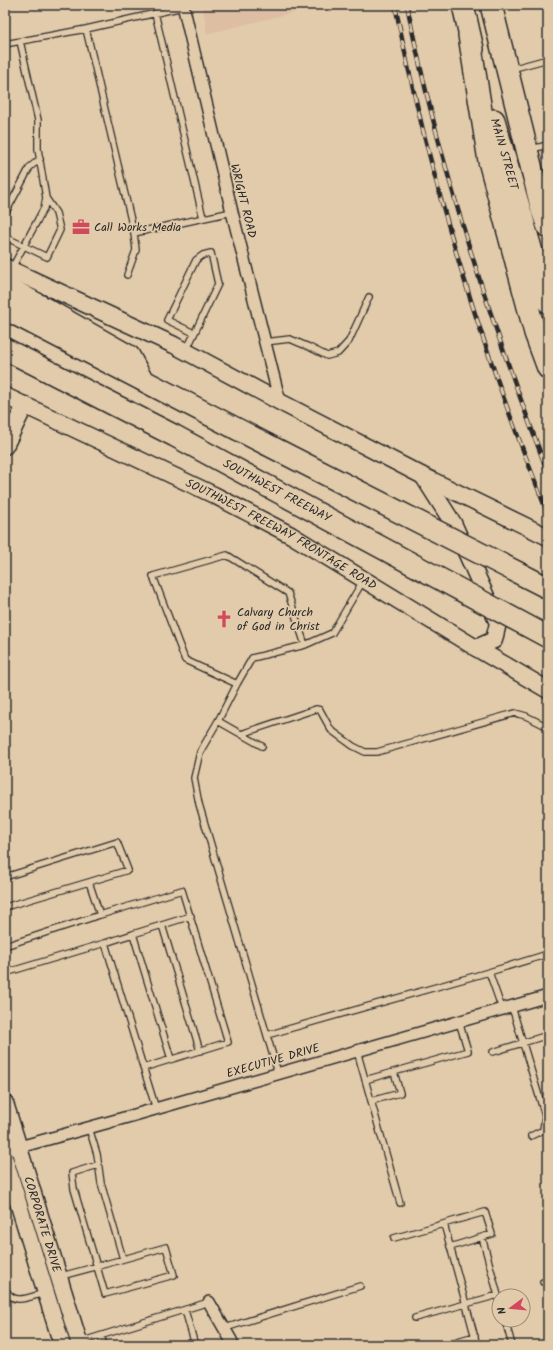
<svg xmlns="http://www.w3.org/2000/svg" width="553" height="1350" viewBox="0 0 553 1350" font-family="Kalam,sans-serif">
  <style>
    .built { fill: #ddbea3 }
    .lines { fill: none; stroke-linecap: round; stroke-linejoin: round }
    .lane-casing { stroke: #2b2b2b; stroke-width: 8 }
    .street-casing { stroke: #2b2b2b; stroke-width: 14 }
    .secondary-casing { stroke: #2b2b2b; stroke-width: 19 }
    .highway-casing { stroke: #2b2b2b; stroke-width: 24 }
    .lane { stroke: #e2cbab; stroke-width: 5.5 }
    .street { stroke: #e2cbab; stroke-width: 11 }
    .secondary { stroke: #e2cbab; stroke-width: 16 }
    .highway { stroke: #e2cbab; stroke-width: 21 }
    .rail-casing { stroke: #2b2b2b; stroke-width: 4.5 }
    .rail { stroke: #e2cbab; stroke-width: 3; stroke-dasharray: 9; stroke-linecap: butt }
    .highway-bridge-casing { stroke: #2b2b2b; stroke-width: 24; stroke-linecap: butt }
    .highway-bridge { stroke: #e2cbab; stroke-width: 21 }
    .labels { text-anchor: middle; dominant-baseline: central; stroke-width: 3.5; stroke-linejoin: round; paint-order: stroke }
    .street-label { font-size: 12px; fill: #2b2b2b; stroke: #e2cbab }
    .poi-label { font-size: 12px; fill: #2b2b2b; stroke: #e2cbab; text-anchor: start }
  </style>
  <rect width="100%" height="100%" fill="#e2cbab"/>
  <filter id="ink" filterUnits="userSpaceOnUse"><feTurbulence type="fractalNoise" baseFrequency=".025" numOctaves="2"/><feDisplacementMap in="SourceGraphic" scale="8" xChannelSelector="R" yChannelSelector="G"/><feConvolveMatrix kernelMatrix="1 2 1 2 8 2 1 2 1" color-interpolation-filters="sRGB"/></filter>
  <g filter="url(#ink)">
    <path class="built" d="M 202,5 L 324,5 L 206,34 L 206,24 Z"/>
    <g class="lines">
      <g class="lane-casing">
        <path id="lane" d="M 155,13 L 203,218
          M 86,29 L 134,233 L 232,212
          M 5,44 L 86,29 L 183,7
          M 511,69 L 548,59
          M 531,149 L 548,145
          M 5,214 L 30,167 L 40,159
          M 5,237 L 47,257 L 60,230 L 56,213 L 46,198
          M 12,268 L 44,208 L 46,198 L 38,149 L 38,120 L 20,41
          M 127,275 L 136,250 L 134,233
          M 265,342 L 290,339 L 309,347 L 327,356 L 338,353 L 349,341 L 369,297
          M 186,351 L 218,284 L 211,253 L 203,255 L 196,260 L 167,320 L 194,333
          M 237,684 L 185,660 L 153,576 L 227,555 L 288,593 L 305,645
          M 218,721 L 262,746
          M 241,734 L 316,709 L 320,710 L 331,730 L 353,746 L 365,752 L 377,752 L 515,713 L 526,716 L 548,727
          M 5,877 L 117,842 L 128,870 L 89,882 L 100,915 L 5,946
          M 5,907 L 89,882
          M 100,915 L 182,890 L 228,1042 L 143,1068
          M 162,925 L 200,1051
          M 133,934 L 191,916
          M 105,943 L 133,934 L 171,1059
          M 489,972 L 548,954
          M 5,973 L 105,943 L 156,1109
          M 512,1007 L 545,1116 L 543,1130 L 531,1136
          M 267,1035 L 489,972 L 502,1009
          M 357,1051 L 400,1203
          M 493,1052 L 548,1035
          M 278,1073 L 199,804 L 194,778 L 200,752 L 218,721 L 237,684 L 252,658 L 305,645 L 332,633 L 363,581
          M 365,1080 L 468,1051 L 459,1022
          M 371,1101 L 400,1093 L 394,1072
          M 89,1128 L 97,1154 L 101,1183 L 123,1259
          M 444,1224 L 477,1345
          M 482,1237 L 499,1299
          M 394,1238 L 485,1212 L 492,1234 L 450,1247
          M 61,1276 C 96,1267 131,1257 166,1247 L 174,1275 L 105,1294 L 74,1189 L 72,1173 L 98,1165
          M 543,1282 L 548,1281
          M 5,1287 C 11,1307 29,1297 44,1293
          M 185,1310 L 195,1345
          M 415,1318 L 498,1295
          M 505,1320 L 512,1345
          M 225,1328 L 360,1286
          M 101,1336 L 104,1345
          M 80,1342 L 209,1302
          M 443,1345 L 475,1336"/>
      </g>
      <g class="street-casing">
        <path id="street" d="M 183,5 L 232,212 L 280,402
          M 5,1151 L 131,1116 L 548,996
          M 209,1302 L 231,1340 L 233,1345"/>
      </g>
      <g class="secondary-casing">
        <g id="secondary">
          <path d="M 5,267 L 174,345 L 280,402 L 423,476 L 548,537"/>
          <path id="s1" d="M 5,396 L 214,495 L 291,535 L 476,648 L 548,690"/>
          <path d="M 5,446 L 25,405"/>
          <path d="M 423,476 L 453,523 L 498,623 L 494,640 L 476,648"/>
          <path id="s2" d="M 5,1103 L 80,1345"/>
          <path d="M 5,1160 L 62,1345"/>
        </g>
      </g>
      <g class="highway-casing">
        <path id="highway" d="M 463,5 L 473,49
          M 491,5 L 542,210 L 548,227
          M 469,35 L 489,161 L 535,333 L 548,368
          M 494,120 L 541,283 L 548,302
          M 5,286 L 129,356 L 142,380
          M 5,309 L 266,444
          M 5,349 L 175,436 L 269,487"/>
      </g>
      <use href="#lane" class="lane"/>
      <use href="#street" class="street"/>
      <use href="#secondary" class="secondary"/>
      <use href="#highway" class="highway"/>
      <g class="rail-casing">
        <path id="rail" d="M 395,5 C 420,130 453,253 495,373 C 511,421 530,467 548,515
          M 407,5 C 439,166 490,320 548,473"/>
      </g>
      <use href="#rail" class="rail"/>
      <g class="highway-bridge-casing">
        <path id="highway-bridge" d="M 266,444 L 548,588
          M 269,487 L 548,637"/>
      </g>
      <use href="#highway-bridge" class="highway-bridge"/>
    </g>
  </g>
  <defs>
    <g id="office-bare" transform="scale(1.38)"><path d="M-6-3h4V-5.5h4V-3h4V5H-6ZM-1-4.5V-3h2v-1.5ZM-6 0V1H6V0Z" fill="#d1495b" stroke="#e2cbab" stroke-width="2.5" paint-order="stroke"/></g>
    <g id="church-bare" transform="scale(1.38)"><path d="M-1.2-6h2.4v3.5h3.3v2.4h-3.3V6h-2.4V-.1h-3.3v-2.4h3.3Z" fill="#d1495b" stroke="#e2cbab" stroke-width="2.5" paint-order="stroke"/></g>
  </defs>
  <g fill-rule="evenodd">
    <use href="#office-bare" x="81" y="227"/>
    <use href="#church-bare" x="224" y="619"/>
  </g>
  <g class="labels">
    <g class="street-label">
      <text transform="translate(504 154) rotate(74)">MAIN STREET</text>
      <text transform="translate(243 201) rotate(76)">WRIGHT ROAD</text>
      <text transform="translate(277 491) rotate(28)">SOUTHWEST FREEWAY</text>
      <text stroke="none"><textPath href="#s1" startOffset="309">SOUTHWEST FREEWAY FRONTAGE ROAD</textPath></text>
      <text transform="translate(273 1061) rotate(-16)">EXECUTIVE DRIVE</text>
      <text stroke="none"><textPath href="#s2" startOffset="127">CORPORATE DRIVE</textPath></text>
    </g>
    <g class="poi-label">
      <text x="94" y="227">Call Works Media</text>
      <text x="237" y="612">Calvary Church<tspan x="237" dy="14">of God in Christ</tspan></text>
    </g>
  </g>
  <rect width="553" height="1350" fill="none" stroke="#e2cbab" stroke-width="20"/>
  <rect x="10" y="10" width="533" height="1330" fill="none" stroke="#2b2b2b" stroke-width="1.5" filter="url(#ink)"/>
  <g transform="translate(511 1308) rotate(254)"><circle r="19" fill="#e2cbab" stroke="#998b78"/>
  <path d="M0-3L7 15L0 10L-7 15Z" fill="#d1495b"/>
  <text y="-6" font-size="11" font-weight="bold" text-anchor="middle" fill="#2b2b2b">N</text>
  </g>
</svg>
